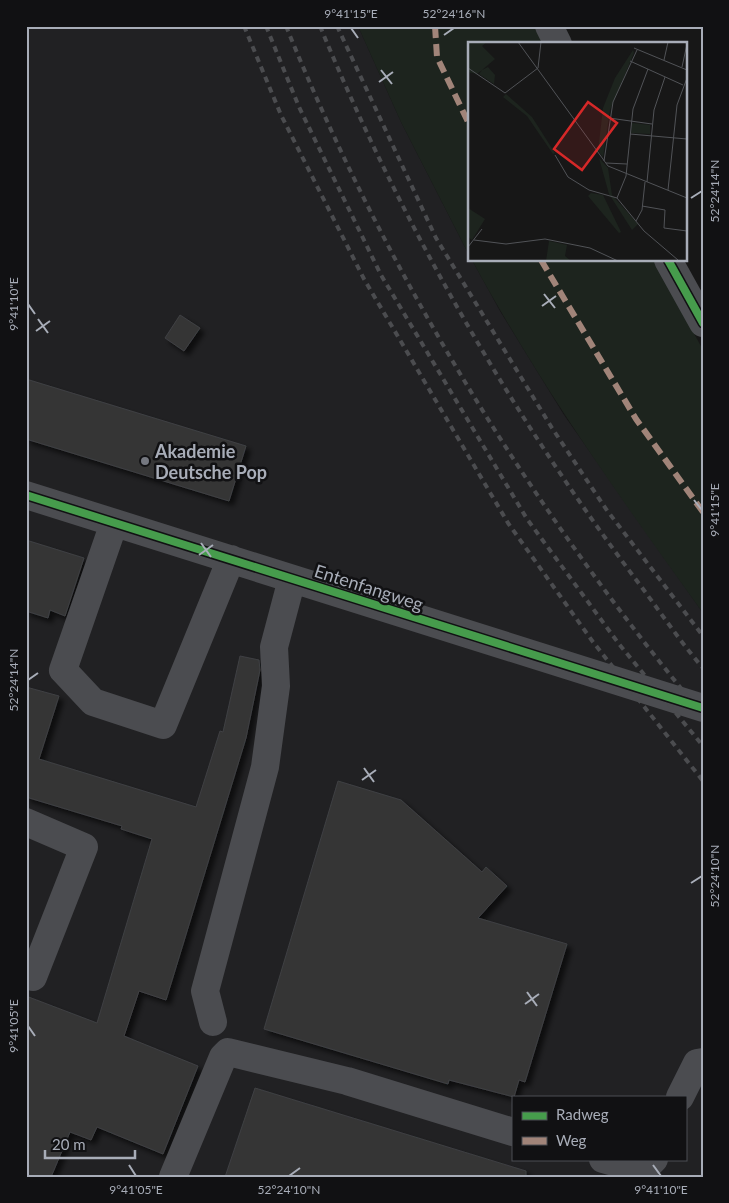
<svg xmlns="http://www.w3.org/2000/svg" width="729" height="1203" viewBox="0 0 729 1203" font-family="Lato,sans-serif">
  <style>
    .built { fill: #212123; fill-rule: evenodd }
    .green { fill: #1d241e }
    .building { fill: #353536; stroke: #3f4043; filter: url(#shadow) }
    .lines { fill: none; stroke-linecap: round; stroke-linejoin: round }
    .minor { stroke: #4b4c50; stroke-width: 28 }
    .rail { stroke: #4b4c4f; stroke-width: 4; stroke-dasharray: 6 5; stroke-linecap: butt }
    .quiet { stroke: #a18479; stroke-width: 6; stroke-dasharray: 12 6; stroke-linecap: butt }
    .cycleway-casing { stroke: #111113; stroke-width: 11 }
    .cycleway { stroke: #469c4c; stroke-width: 8 }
    .ticks { fill: none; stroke: #a8adb8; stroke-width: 2 }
    .poi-dot { fill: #757880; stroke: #111113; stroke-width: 2 }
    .labels { text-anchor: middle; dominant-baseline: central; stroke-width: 5; stroke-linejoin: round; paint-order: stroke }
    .poi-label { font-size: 18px; font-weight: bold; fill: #a8adb8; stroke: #111113; text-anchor: start }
    .street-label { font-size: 18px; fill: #a8adb8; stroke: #111113 }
    .inset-road { fill: none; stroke: #515357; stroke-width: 1 }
    .view { fill: #d62828; fill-opacity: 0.15; stroke: #d62828; stroke-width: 2.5 }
    .inset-edge { fill: none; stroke: #a8adb8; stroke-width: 2.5 }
    .neatline { fill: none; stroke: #a8adb8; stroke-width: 2 }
    .ticks-label { font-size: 12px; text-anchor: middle; fill: #a8adb8 }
  </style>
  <defs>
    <filter id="shadow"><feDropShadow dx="4.5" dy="4.5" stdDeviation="2.5" flood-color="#0009"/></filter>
  </defs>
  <rect width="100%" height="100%" fill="#171717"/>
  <path class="built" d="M 26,26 L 358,26 L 401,122 L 469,255 L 469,260 L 472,260 L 500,311 L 564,415 L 703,613 L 703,1177 L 26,1177 ZM 513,1097 L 685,1097 L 685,1159 L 513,1159 Z"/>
  <path class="green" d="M 358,26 L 537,26 L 545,44 L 469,44 L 469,255 L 401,122 Z
    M 472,260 L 654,260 L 703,350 L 703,613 C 620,498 539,384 472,260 Z"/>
  <path class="building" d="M 180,315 L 200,328 L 184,351 L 165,338 Z
    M 26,379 L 246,446 L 229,501 L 26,439 Z
    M 26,540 L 84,558 L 65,616 L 50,610 L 48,618 L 26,611 Z
    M 240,656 L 259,660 L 260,670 L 246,738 L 166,1000 L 139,991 L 124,1036 L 198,1066 L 163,1154 L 97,1127 L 91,1140 L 70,1132 L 51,1177 L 26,1177 L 26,996 L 97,1023 L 152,839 L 121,829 L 122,826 L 26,797 L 26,687 L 59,696 L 39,759 L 196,807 L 220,731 L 223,732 Z
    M 338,781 L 401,800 L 482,872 L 486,867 L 507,886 L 478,918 L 567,944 L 525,1082 L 519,1080 L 514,1097 L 449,1080 L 448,1084 L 264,1029 Z
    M 255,1088 L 526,1171 L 526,1177 L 225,1177 Z"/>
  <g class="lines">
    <path class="minor" d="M 549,26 L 558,44
      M 668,260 L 703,323
      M 26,495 L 703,708
      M 114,523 L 63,670 L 93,702 L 163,725 L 231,559
      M 26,822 L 84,847 L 33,977 L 26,974
      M 213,1022 L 205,991 L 265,767 L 276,686 L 274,647 L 292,579
      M 680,1097 L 697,1063 L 703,1062
      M 603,1159 L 643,1170 L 654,1159
      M 173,1177 L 223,1057 L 228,1052 L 347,1081 L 513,1132"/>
    <path class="rail" d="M 244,26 L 281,115 L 364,279 L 508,523 L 593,642 L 703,781
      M 266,26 L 299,107 L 381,275 L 527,519 L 619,644 L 703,746
      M 286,26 C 387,275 531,509 703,715
      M 320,26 C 401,222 507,408 634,577 C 657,607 678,639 703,668
      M 337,26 L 436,238 L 552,428 L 606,509 L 703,636"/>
    <path class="quiet" d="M 435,26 L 437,57 L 469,124
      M 541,260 L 636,419 L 703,512"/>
    <g class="cycleway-casing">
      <path id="cycleway" d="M 668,260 L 703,323
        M 26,495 L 703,708"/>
    </g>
    <use href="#cycleway" class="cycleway"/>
  </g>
  <path class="ticks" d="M 351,28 L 358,38M 444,35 L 454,28M 381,70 L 392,84M 379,82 L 393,72M 691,198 L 702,191M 544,294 L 555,308M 28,304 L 35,314M 542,306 L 556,296M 38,319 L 48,333M 36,331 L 50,321M 694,500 L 702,510M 201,543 L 211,557M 199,555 L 213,545M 28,680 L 38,673M 364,768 L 374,782M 362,780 L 376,770M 691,883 L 702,876M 527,992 L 537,1006M 525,1004 L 539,994M 28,1026 L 35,1036M 129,1165 L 136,1176M 653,1165 L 661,1176M 289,1176 L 300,1168"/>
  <circle class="poi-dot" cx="145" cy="461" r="5"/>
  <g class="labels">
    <g class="poi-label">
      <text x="155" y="451">Akademie<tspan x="155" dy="21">Deutsche Pop</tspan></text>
    </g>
    <g class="street-label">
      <text transform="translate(369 587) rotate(18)">Entenfangweg</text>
    </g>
  </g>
  <g transform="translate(468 42)">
    <rect width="219" height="219" fill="#171717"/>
    <path d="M 0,0 L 19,0 L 14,4 L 27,17 L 14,28 L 20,25 L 27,33 L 26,42 L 11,32 L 14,28 L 9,32 L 0,30 ZM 165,8 L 166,11 L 142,68 L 135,115 L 130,109 L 135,66 L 147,36 ZM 38,52 L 64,75 L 87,111 L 85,112 L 59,74 L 35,55 ZM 164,81 L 182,83 L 182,92 L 163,91 ZM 131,116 L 140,126 L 144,153 L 170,182 L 164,188 L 141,152 ZM 123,151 L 135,153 L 153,190 L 151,191 L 120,154 ZM 0,166 L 17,177 L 4,198 L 0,195 ZM 81,199 L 99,203 L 97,214 L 103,219 L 78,219 Z" fill="#1d241e"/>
    <path class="inset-road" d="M 50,0 L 140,124 L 219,156M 166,6 L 219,28M 196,18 L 200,0M 162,19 L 215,43M 214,25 L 219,2M 0,26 L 37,51 L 70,26 L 73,0M 141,76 L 184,82M 162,92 L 219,97M 87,113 L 100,135 L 121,148 L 149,156 L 176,189 L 210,218M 136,119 L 145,60 L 169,8M 138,121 L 159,122M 179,140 L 186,68 L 197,35M 200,148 L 209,63 L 219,36M 149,156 L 158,134 L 165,67 L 180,27M 174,164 L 197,168 L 196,186 L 219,189M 168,179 L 174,168 L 177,140M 6,198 L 38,202 L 77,197 L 122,206 L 150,219M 0,205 L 14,187"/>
    <path class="view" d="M 120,60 L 149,81 L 114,128 L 86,107 Z"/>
    <rect width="219" height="219" class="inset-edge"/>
  </g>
  <rect width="729" height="1203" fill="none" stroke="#111113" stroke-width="55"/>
  <rect x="512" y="1096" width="175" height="65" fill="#111113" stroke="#4d4f55"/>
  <rect x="522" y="1112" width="25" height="8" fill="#469c4c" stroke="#4d4f55"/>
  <text x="556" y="1120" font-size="15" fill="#a8adb8">Radweg</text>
  <rect x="522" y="1137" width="25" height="8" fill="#a18479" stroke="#4d4f55"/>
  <text x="556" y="1146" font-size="15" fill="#a8adb8">Weg</text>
  <path d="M45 1150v8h90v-8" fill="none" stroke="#a8adb8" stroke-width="2.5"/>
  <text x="52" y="1150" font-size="15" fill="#a8adb8" stroke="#111113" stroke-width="4" paint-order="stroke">20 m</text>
  <rect x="28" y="28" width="674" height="1148" class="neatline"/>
  <g class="ticks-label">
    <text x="351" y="18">9°41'15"E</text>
    <text x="454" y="18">52°24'16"N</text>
    <text transform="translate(715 191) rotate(-90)" y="4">52°24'14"N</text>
    <text transform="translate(14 304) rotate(-90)" y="4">9°41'10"E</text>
    <text transform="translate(715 510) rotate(-90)" y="4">9°41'15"E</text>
    <text transform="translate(14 680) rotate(-90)" y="4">52°24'14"N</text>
    <text transform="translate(715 876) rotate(-90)" y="4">52°24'10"N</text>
    <text transform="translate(14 1026) rotate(-90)" y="4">9°41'05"E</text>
    <text x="136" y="1194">9°41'05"E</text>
    <text x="289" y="1194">52°24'10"N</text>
    <text x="661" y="1194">9°41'10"E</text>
  </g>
</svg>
